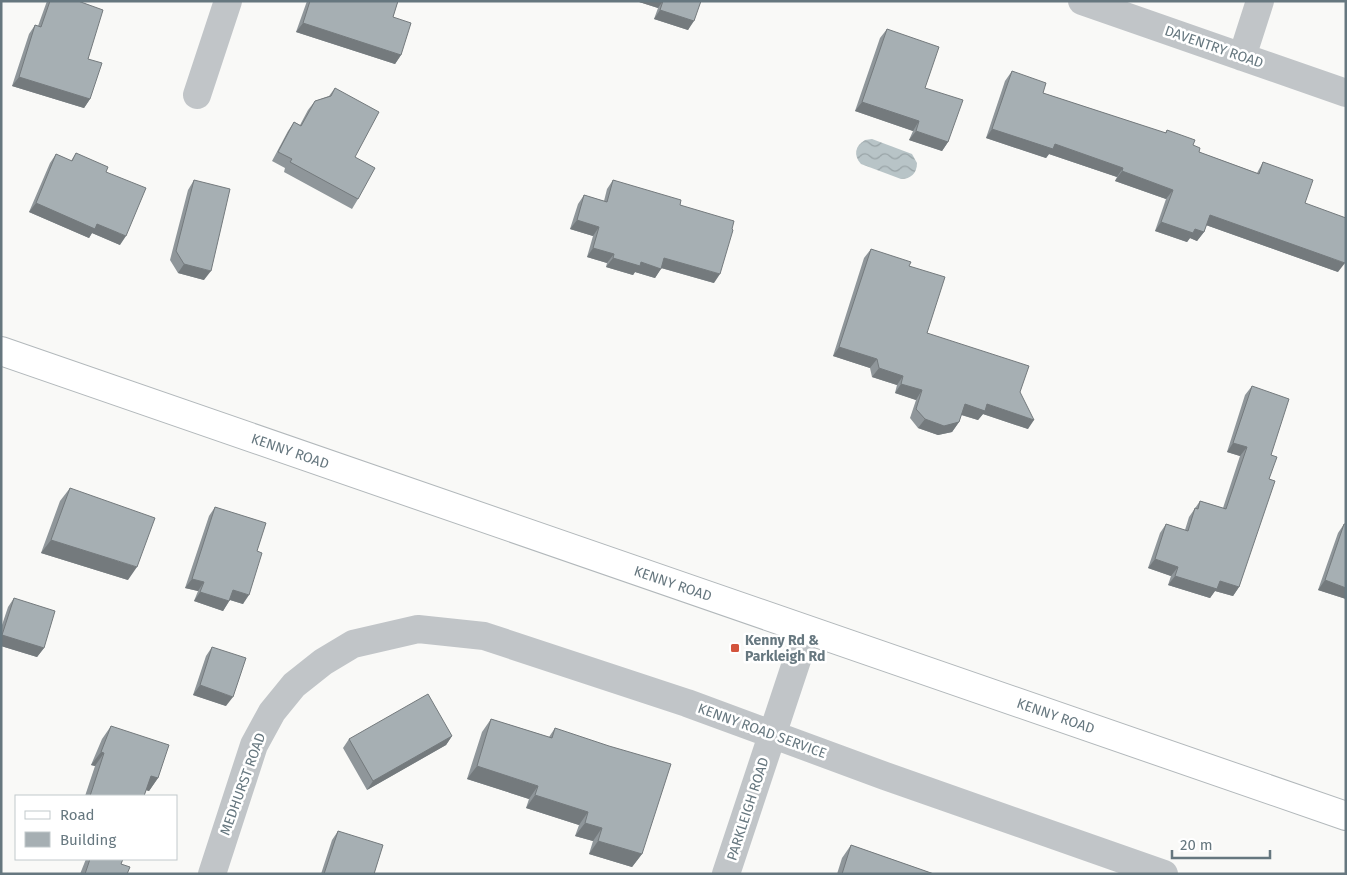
<svg xmlns="http://www.w3.org/2000/svg" width="1347" height="875" viewBox="0 0 1347 875" font-family="'Fira Sans',sans-serif">
  <style>
    .water { fill: url(#water-waves) }
    .lines { fill: none; stroke-linecap: round; stroke-linejoin: round }
    .primary-casing { stroke: #b2b8bb; stroke-width: 30 }
    .minor { stroke: #c1c5c8; stroke-width: 28 }
    .primary { stroke: #fff; stroke-width: 28 }
    .wall { fill: #8f969a }
    .shaded-wall { fill: #747a7d }
    .building { fill: #a6afb3; stroke: #747a7d }
    .poi-dot { fill: #d3543d; stroke: #fff; stroke-width: 2 }
    .labels { text-anchor: middle; dominant-baseline: central; stroke-width: 5; stroke-linejoin: round; paint-order: stroke }
    .street-label { font-size: 14px; fill: #66777f; stroke: #fff }
    .poi-label { font-size: 14px; font-weight: bold; fill: #66777f; stroke: #fff; text-anchor: start }
  </style>
  <defs>
    <pattern id="water-waves" width="16" height="10" patternUnits="userSpaceOnUse" patternTransform="scale(1.25)"><rect width="16" height="10" fill="#b8c4c7"/><path d="M0 5q4-4 8 0t8 0" fill="none" stroke="#99a4a7"/></pattern>
  </defs>
  <rect width="100%" height="100%" fill="#f9f9f7"/>
  <path class="water" d="M 872,139 L 912,154 L 917,163 C 917,173 911,179 901,179 L 861,164 C 853,155 855,146 865,140 Z"/>
  <g class="lines">
    <g class="primary-casing">
      <g id="primary">
        <path id="s1" d="M 1,351 L 1346,816"/>
      </g>
    </g>
    <path class="minor" d="M 1082,1 L 1346,93
      M 1242,57 L 1260,1
      M 197,95 L 228,1
      M 212,874 L 254,745 L 272,712 L 294,685 L 323,662 L 353,644 L 418,629 L 484,636 L 687,703 L 885,776 L 1164,874
      M 726,874 L 807,630"/>
    <use href="#primary" class="primary"/>
  </g>
  <path class="wall" d="M 47,1 L 78,1 L 88,59 L 90,99 L 84,108 L 12,86 L 29,34 L 35,25 L 38,26 Z
    M 307,1 L 398,1 L 393,17 L 401,55 L 395,64 L 296,32 Z
    M 636,1 L 701,1 L 688,30 L 654,19 L 658,8 Z
    M 887,29 L 925,88 L 948,142 L 942,151 L 909,140 L 913,131 L 855,111 L 880,38 Z
    M 1012,71 L 1043,93 L 1165,133 L 1167,130 L 1193,145 L 1199,152 L 1257,173 L 1263,162 L 1305,203 L 1338,272 L 1206,225 L 1204,232 L 1197,241 L 1190,238 L 1187,242 L 1155,231 L 1166,199 L 1115,181 L 1117,177 L 1049,154 L 1046,158 L 986,138 L 1005,81 Z
    M 335,88 L 355,157 L 358,199 L 352,209 L 284,172 L 285,168 L 272,161 L 288,131 L 294,122 L 300,125 L 308,110 L 315,101 L 329,96 Z
    M 76,153 L 106,172 L 120,245 L 92,233 L 89,238 L 29,212 L 50,163 L 56,154 L 71,161 Z
    M 194,180 L 204,280 L 178,273 L 170,260 L 188,190 Z
    M 613,180 L 680,205 L 714,283 L 661,268 L 655,278 L 635,272 L 633,275 L 606,267 L 607,263 L 587,257 L 593,236 L 570,229 L 578,204 L 584,195 L 604,201 L 607,189 Z
    M 871,249 L 909,266 L 927,333 L 1020,392 L 1028,429 L 983,414 L 978,420 L 961,415 L 959,422 L 952,432 L 938,435 L 918,428 L 910,418 L 916,400 L 895,393 L 897,385 L 872,377 L 870,368 L 833,356 L 864,258 Z
    M 1252,386 L 1271,455 L 1269,479 L 1239,587 L 1233,596 L 1215,591 L 1210,598 L 1168,585 L 1171,576 L 1148,568 L 1160,533 L 1166,524 L 1185,530 L 1189,517 L 1200,501 L 1223,508 L 1240,456 L 1227,452 L 1245,395 Z
    M 70,488 L 128,580 L 41,553 L 60,501 Z
    M 215,507 L 257,551 L 243,604 L 230,600 L 223,611 L 194,601 L 198,591 L 185,588 L 209,516 Z
    M 1344,524 L 1346,524 L 1346,599 L 1318,590 L 1338,533 Z
    M 14,598 L 44,648 L 37,657 L 1,646 L 1,628 L 8,607 Z
    M 212,647 L 226,706 L 193,695 L 206,656 Z
    M 491,719 L 549,737 L 555,728 L 642,854 L 632,867 L 589,854 L 593,841 L 575,836 L 579,825 L 526,808 L 529,799 L 467,779 L 482,732 Z
    M 111,726 L 158,778 L 149,791 L 146,790 L 144,796 L 85,796 L 95,766 L 91,765 L 102,739 Z
    M 452,736 L 446,745 L 367,790 L 343,748 L 349,739 Z
    M 338,831 L 374,874 L 321,874 L 332,840 Z
    M 851,845 L 934,874 L 837,874 L 842,858 Z
    M 86,859 L 123,859 L 121,864 L 127,874 L 80,874 Z"/>
  <path class="shaded-wall" d="M 636,1 L 663,1 L 658,8 Z
    M 660,10 L 694,21 L 688,30 L 654,19 Z
    M 303,23 L 401,55 L 395,64 L 296,32 Z
    M 19,77 L 90,99 L 84,108 L 12,86 Z
    M 862,102 L 919,121 L 913,131 L 855,111 Z
    M 992,129 L 1055,144 L 1123,168 L 1117,177 L 1049,154 L 1046,158 L 986,138 Z
    M 916,131 L 948,142 L 942,151 L 909,140 Z
    M 1122,171 L 1173,190 L 1166,199 L 1115,181 Z
    M 36,203 L 97,224 L 126,236 L 120,245 L 92,233 L 89,238 L 29,212 Z
    M 1210,215 L 1345,263 L 1338,272 L 1203,224 Z
    M 577,220 L 599,227 L 593,236 L 570,229 Z
    M 1161,222 L 1195,229 L 1204,232 L 1197,241 L 1190,238 L 1187,242 L 1155,231 Z
    M 593,248 L 614,254 L 607,263 L 587,257 Z
    M 613,258 L 641,262 L 661,269 L 655,278 L 635,272 L 633,275 L 606,267 Z
    M 664,258 L 720,274 L 714,283 L 658,267 Z
    M 184,264 L 211,271 L 204,280 L 178,273 Z
    M 839,347 L 877,359 L 870,368 L 833,356 Z
    M 879,368 L 903,376 L 897,385 L 872,377 Z
    M 901,384 L 922,390 L 916,400 L 895,393 Z
    M 965,404 L 987,404 L 1034,420 L 1028,429 L 983,414 L 978,420 L 959,414 Z
    M 925,419 L 959,422 L 952,432 L 938,435 L 918,428 Z
    M 1233,443 L 1247,447 L 1240,456 L 1227,452 Z
    M 51,540 L 137,567 L 128,580 L 41,553 Z
    M 1155,559 L 1178,567 L 1171,576 L 1148,568 Z
    M 1175,576 L 1220,581 L 1239,587 L 1233,596 L 1215,591 L 1210,598 L 1168,585 Z
    M 192,579 L 204,582 L 198,591 L 185,588 Z
    M 1325,580 L 1346,588 L 1346,599 L 1318,590 Z
    M 233,590 L 249,595 L 243,604 L 227,599 Z
    M 200,592 L 229,601 L 223,611 L 194,601 Z
    M 2,635 L 44,648 L 37,657 L 1,646 L 1,637 Z
    M 200,685 L 233,697 L 226,706 L 193,695 Z
    M 452,736 L 446,745 L 367,790 L 373,781 Z
    M 101,752 L 104,753 L 95,766 L 91,765 Z
    M 477,766 L 538,786 L 529,799 L 467,779 Z
    M 151,776 L 158,778 L 149,791 L 142,789 Z
    M 535,795 L 588,812 L 579,825 L 526,808 Z
    M 585,823 L 602,828 L 593,841 L 575,836 Z
    M 598,841 L 642,854 L 632,867 L 589,854 Z"/>
  <path class="building" d="M 50,1 L 78,1 L 103,10 L 88,59 L 102,63 L 90,99 L 19,77 L 35,25 L 41,27 Z
    M 310,1 L 398,1 L 393,17 L 411,23 L 401,55 L 303,23 Z
    M 663,1 L 701,1 L 694,21 L 660,10 Z
    M 887,29 L 939,47 L 925,88 L 963,100 L 948,142 L 916,131 L 919,121 L 862,102 Z
    M 1012,71 L 1046,83 L 1043,93 L 1166,133 L 1167,130 L 1195,140 L 1193,145 L 1200,148 L 1199,152 L 1259,174 L 1263,162 L 1313,180 L 1305,203 L 1346,218 L 1346,260 L 1345,263 L 1210,215 L 1204,232 L 1195,229 L 1193,233 L 1161,222 L 1173,190 L 1122,171 L 1123,168 L 1055,144 L 1053,149 L 992,129 Z
    M 335,88 L 379,112 L 355,157 L 375,168 L 358,199 L 290,162 L 292,159 L 278,152 L 294,122 L 301,126 L 315,101 L 331,96 Z
    M 76,153 L 108,167 L 106,172 L 146,188 L 126,236 L 97,224 L 95,229 L 36,203 L 56,154 L 72,161 Z
    M 194,180 L 230,189 L 211,271 L 184,264 L 176,251 Z
    M 613,180 L 681,200 L 680,205 L 734,221 L 732,229 L 733,230 L 720,274 L 664,258 L 661,269 L 641,262 L 640,266 L 613,258 L 614,254 L 593,248 L 599,227 L 577,220 L 584,195 L 607,202 Z
    M 871,249 L 911,262 L 909,266 L 945,277 L 927,333 L 1029,366 L 1020,392 L 1034,420 L 987,404 L 985,411 L 965,404 L 959,422 L 944,426 L 925,419 L 916,409 L 922,390 L 901,384 L 903,376 L 879,368 L 877,359 L 839,347 Z
    M 1252,386 L 1289,399 L 1271,455 L 1277,457 L 1269,479 L 1275,481 L 1239,587 L 1220,581 L 1217,589 L 1175,576 L 1178,567 L 1155,559 L 1166,524 L 1188,531 L 1195,508 L 1198,509 L 1200,501 L 1226,509 L 1247,447 L 1233,443 Z
    M 70,488 L 155,518 L 137,567 L 51,540 Z
    M 215,507 L 266,523 L 257,551 L 262,553 L 249,595 L 233,590 L 229,601 L 200,592 L 204,582 L 192,579 Z
    M 1344,524 L 1346,524 L 1346,588 L 1325,580 Z
    M 14,598 L 55,611 L 44,648 L 2,635 Z
    M 212,647 L 246,658 L 233,697 L 200,685 Z
    M 428,694 L 452,736 L 373,781 L 349,739 Z
    M 491,719 L 552,738 L 555,728 L 609,746 L 671,764 L 642,854 L 598,841 L 602,828 L 585,823 L 588,812 L 535,795 L 538,786 L 477,766 Z
    M 111,726 L 169,745 L 158,778 L 151,776 L 144,796 L 90,796 L 104,753 L 101,752 Z
    M 338,831 L 383,845 L 374,874 L 324,874 Z
    M 851,845 L 934,874 L 842,874 Z
    M 90,859 L 123,859 L 121,864 L 130,867 L 127,874 L 85,874 Z"/>
  <rect class="poi-dot" x="730" y="643" width="10" height="10" rx="2.5"/>
  <g class="labels">
    <g class="street-label">
      <text transform="translate(1214 47) rotate(19)">DAVENTRY ROAD</text>
      <text stroke="none"><textPath href="#s1" startOffset="306">KENNY ROAD</textPath></text>
      <text stroke="none"><textPath href="#s1" startOffset="711">KENNY ROAD</textPath></text>
      <text stroke="none"><textPath href="#s1" startOffset="1116">KENNY ROAD</textPath></text>
      <text transform="translate(762 731) rotate(20)">KENNY ROAD SERVICE</text>
      <text transform="translate(243 784) rotate(-70)">MEDHURST ROAD</text>
      <text transform="translate(748 809) rotate(-72)">PARKLEIGH ROAD</text>
    </g>
    <g class="poi-label">
      <text x="745" y="640">Kenny Rd &amp;<tspan x="745" dy="16">Parkleigh Rd</tspan></text>
    </g>
  </g>
  <rect width="1347" height="875" fill="none" stroke="#66777f" stroke-width="5"/>
  <rect x="15" y="795" width="162" height="65" fill="#ffffff" stroke="#c2c9cc"/>
  <rect x="25" y="811" width="25" height="8" fill="#ffffff" stroke="#c2c9cc"/>
  <text x="60" y="820" font-size="15" fill="#66777f">Road</text>
  <rect x="25" y="832" width="25" height="15" fill="#a6afb3" stroke="#c2c9cc"/>
  <text x="60" y="845" font-size="15" fill="#66777f">Building</text>
  <path d="M1172 850v8h98v-8" fill="none" stroke="#66777f" stroke-width="2.5"/>
  <text x="1180" y="850" font-size="15" fill="#66777f" stroke="#ffffff" stroke-width="4" paint-order="stroke">20 m</text>
</svg>
